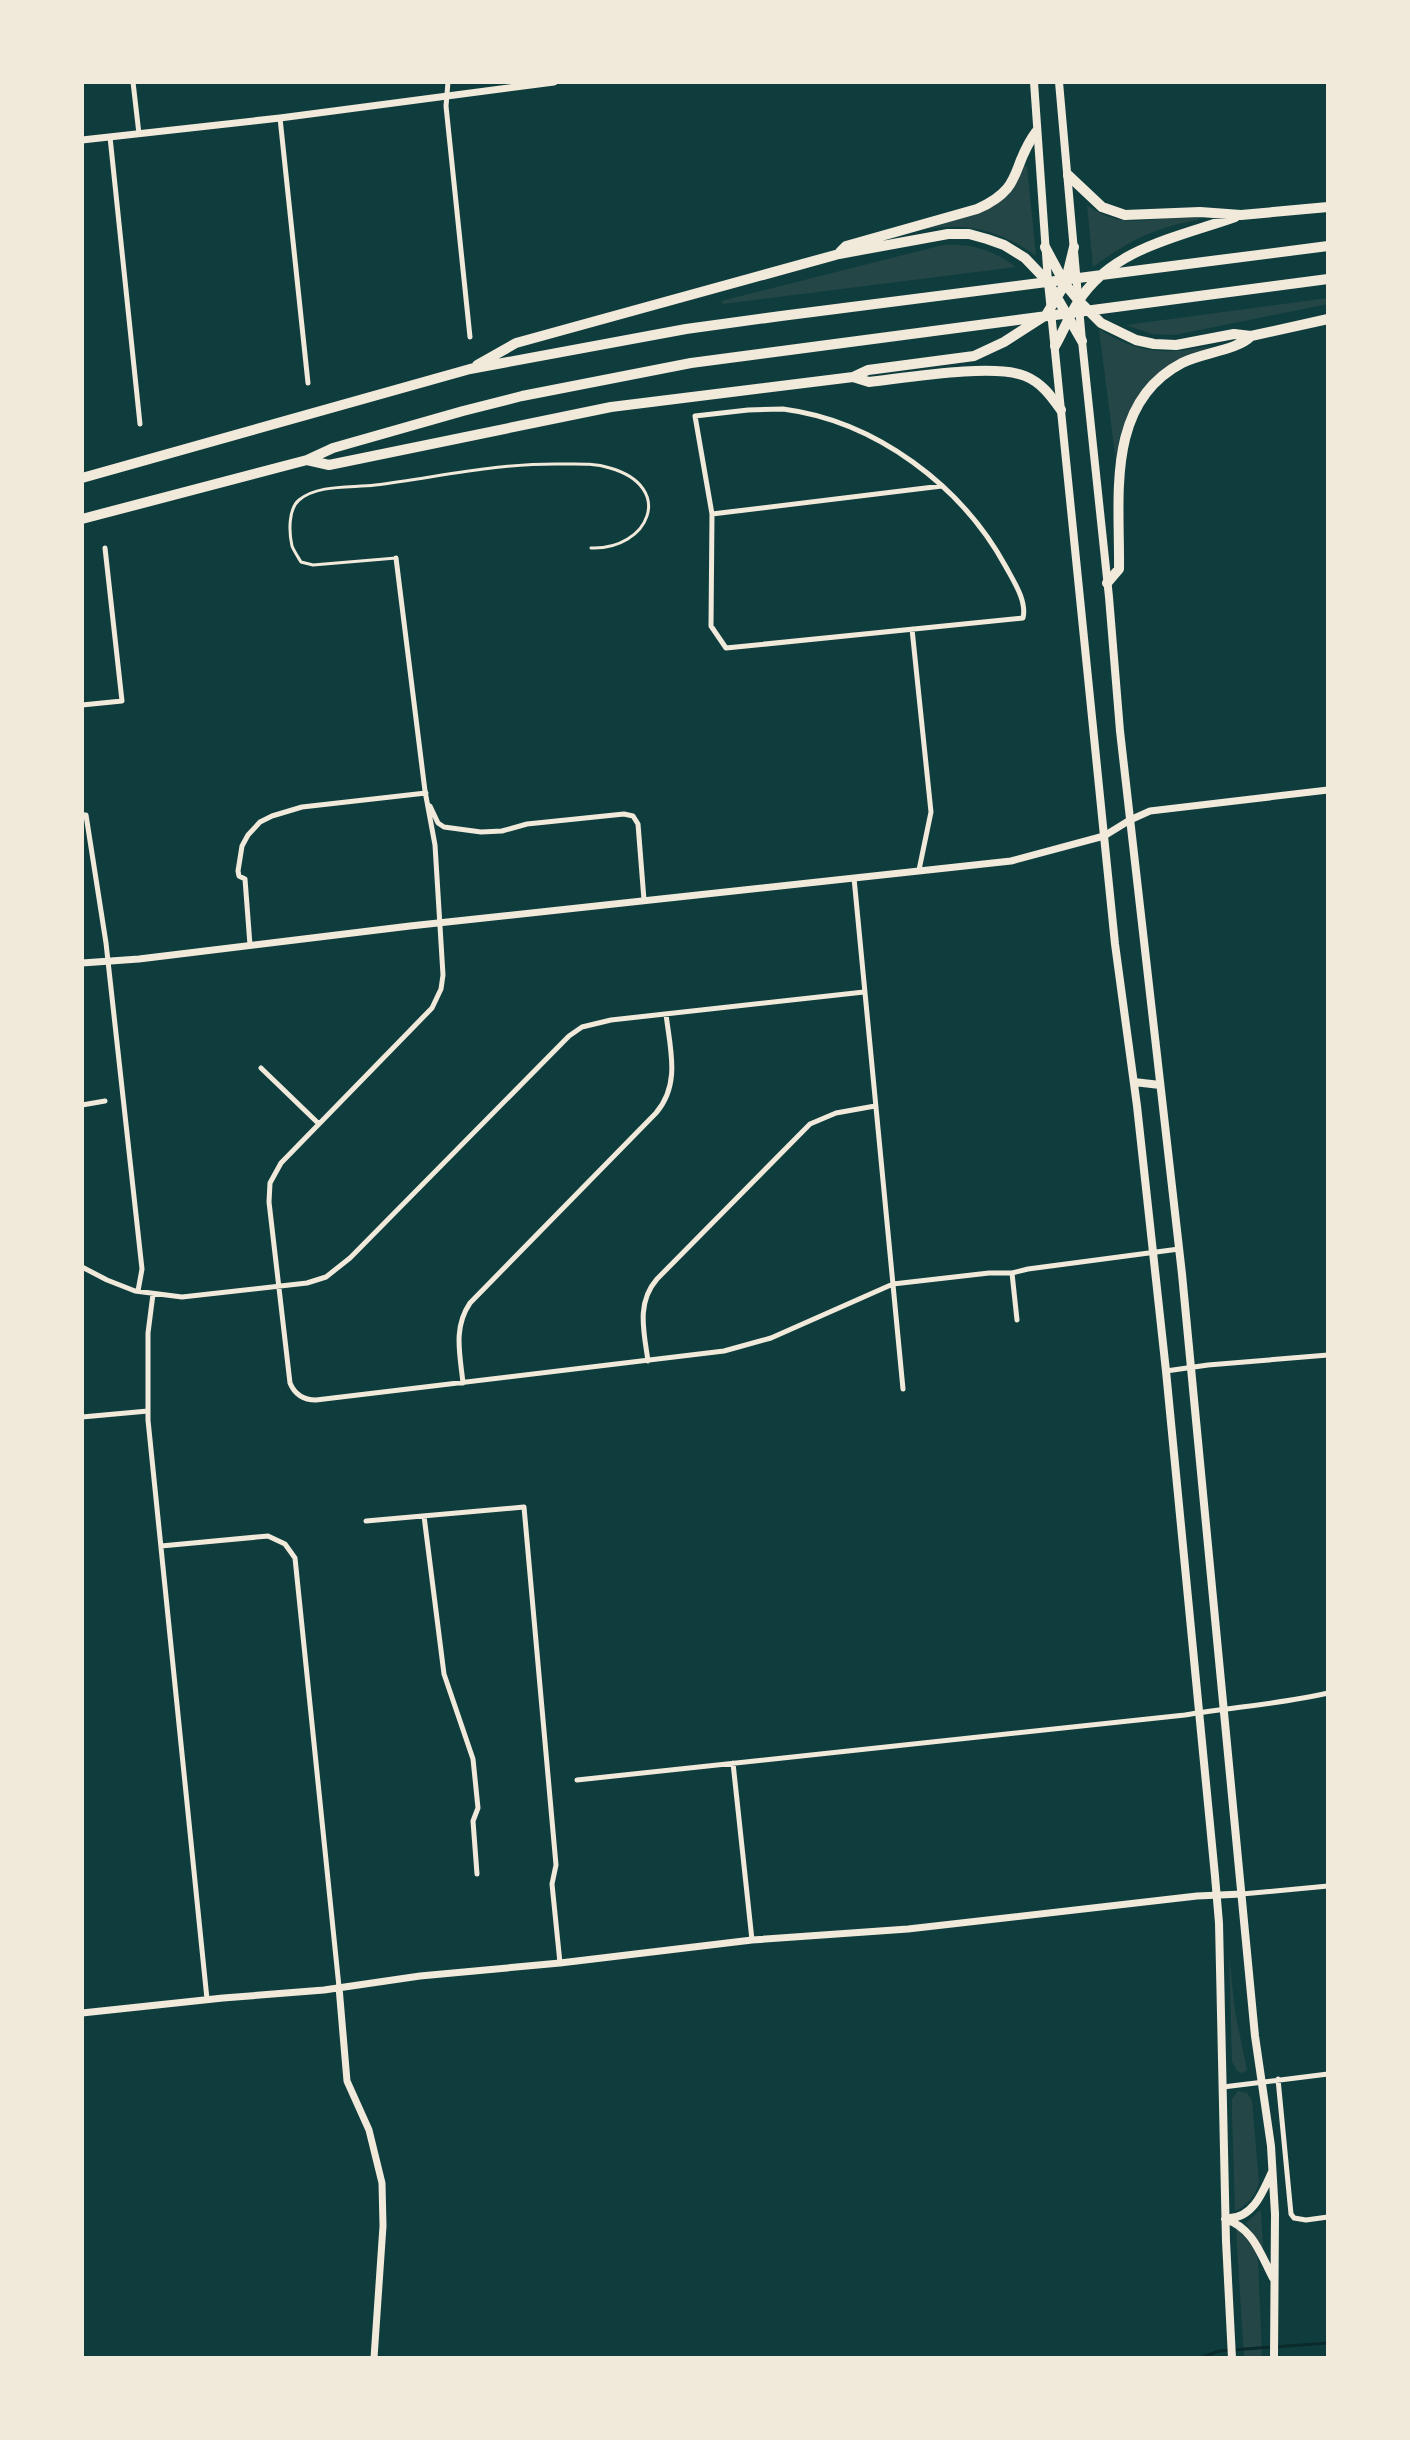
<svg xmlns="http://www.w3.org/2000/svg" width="1410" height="2440" viewBox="0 0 1410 2440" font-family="Ubuntu,sans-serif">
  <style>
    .green { fill: #244646 }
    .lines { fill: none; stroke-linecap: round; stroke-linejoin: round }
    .stream { stroke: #0a2a2b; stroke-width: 3 }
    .service { stroke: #f1e9da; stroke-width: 3 }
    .minor { stroke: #f1e9da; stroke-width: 5 }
    .tertiary { stroke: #f1e9da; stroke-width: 7 }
    .secondary { stroke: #f1e9da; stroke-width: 7 }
    .primary { stroke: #f1e9da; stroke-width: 8 }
    .motorway { stroke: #f1e9da; stroke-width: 10 }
  </style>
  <rect width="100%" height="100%" fill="#0f3d3e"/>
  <path class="green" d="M 1024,166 L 1027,166 L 1036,256 C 1002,231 965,221 924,230 L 980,212 L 1014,186 Z
    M 1087,205 C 1127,235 1160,212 1201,219 C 1155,228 1131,239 1093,267 Z
    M 943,245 C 970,243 994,250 1016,267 L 723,304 L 721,301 Z
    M 1328,298 L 1328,304 L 1175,335 L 1152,334 L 1126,325 Z
    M 1099,329 C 1138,354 1166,355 1211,346 C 1201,351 1191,353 1181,358 C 1144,378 1117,421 1116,463 Z
    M 1229,1954 L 1235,2012 L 1247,2070 L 1242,2073 L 1237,2071 L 1232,2061 Z
    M 1238,2091 L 1247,2093 L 1252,2101 L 1259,2183 C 1255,2196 1247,2206 1235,2211 L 1232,2114 L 1232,2099 Z
    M 1260,2210 L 1261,2213 L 1263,2249 L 1246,2223 Z
    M 1238,2228 L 1256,2252 L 1258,2261 L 1262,2358 L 1244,2358 L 1236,2229 Z"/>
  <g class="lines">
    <path class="stream" d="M 1200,2358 L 1219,2351 L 1328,2343"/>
    <path class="service" d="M 396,558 L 313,565 L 301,562 C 298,557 294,551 292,546 C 289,533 288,509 299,500 C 318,484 352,488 375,485 C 439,477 496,463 562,464 C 578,464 594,463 610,468 C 676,487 649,550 591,548"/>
    <path class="minor" d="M 133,82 L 139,134
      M 448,82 L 446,106 L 470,337
      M 280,118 L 308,383
      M 110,137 L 140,424
      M 783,409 C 876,421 962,486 1006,567 C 1014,582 1027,601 1023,618 L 726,648 L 711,626 L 712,514 L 695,416 L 748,410 Z
      M 712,514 L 942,486
      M 396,558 L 425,791 L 435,845 L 443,975 L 441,989 L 432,1008 L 281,1163 L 270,1183 L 269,1202 L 290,1383 C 295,1395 304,1400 316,1400 L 724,1351 L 771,1338 L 893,1284 L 989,1273 L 1012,1273 L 1028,1269 L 1179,1249
      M 912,629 L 931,812 L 919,870
      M 82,705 L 122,701 L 105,548
      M 430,806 L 438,823 L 444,827 L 481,832 L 502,831 L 527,824 L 624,814 L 633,816 L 638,824 L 644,900
      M 82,815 L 86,815 L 106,943 L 142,1269 L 138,1291
      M 854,878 L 903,1389
      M 250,945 L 245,879 L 239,876 L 238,871 L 242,846 L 248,835 L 260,822 L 272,816 L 302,807 L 426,793
      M 261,1068 L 319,1124
      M 82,1105 L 105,1101
      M 82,1267 L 107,1280 L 135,1291 L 182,1297 L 307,1283 L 326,1277 L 350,1258 L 569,1036 L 582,1027 L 611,1020 L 864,992
      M 1012,1273 L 1017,1320
      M 153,1294 L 148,1333 L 148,1420 L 207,1999
      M 648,1361 C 644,1332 636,1303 657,1279 L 810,1124 L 836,1113 L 875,1106
      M 1166,1371 L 1208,1365 L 1328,1355
      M 463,1383 C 460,1354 453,1328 470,1303 L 656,1113 C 681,1084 670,1049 666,1014
      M 82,1417 L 148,1411
      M 424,1516 L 444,1674 L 473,1759 L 478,1808 L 473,1821 L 477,1874
      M 366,1521 L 524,1507 L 556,1865 L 552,1884 L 560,1963
      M 161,1546 L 268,1536 L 285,1544 L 295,1558 L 339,1987
      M 733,1763 L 752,1940
      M 577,1780 L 1185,1715 C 1233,1707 1281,1704 1328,1693
      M 1242,1894 L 1328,1886
      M 1278,2079 L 1291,2214 L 1294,2218 L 1306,2220 L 1328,2217
      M 1223,2087 L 1328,2074"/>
    <path class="tertiary" d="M 82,963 L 139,959 L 410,926 L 1011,861 L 1104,836 L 1130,820 L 1150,811 L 1328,790
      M 339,1987 L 347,2081 L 369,2130 L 382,2183 L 383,2226 L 374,2358
      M 82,2013 L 223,1998 L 324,1990 L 420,1976 L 560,1963 L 752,1940 L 908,1929 L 1197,1896 L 1242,1894"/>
    <path class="secondary" d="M 82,140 L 280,118 L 554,82"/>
    <path class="primary" d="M 1034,82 L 1048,282 L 1104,836 L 1115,944 L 1137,1106 L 1166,1371 L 1215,1876 L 1219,1923 L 1226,2241 L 1232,2358
      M 1059,82 L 1082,341 L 1109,597 L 1120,731 L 1182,1274 L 1255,2036 L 1271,2146 L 1275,2214 L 1274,2358
      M 1134,1082 L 1160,1085
      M 1230,2218 C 1254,2217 1263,2191 1272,2172
      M 1225,2219 C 1253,2228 1260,2253 1273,2278"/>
    <path class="motorway" d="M 1068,175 L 1102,207 L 1125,215 L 1200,212 L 1241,215 L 1328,207
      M 1045,247 L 1065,284 L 1079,301 L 1101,323 L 1136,340 L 1154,344 L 1176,345 L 1234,334 L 1251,336 L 1328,319
      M 840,252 L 846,246 L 977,209 C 1025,188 1010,167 1036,132
      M 1055,346 C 1063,332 1069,316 1078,302 C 1112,248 1179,237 1235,217
      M 477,365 L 516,343 L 839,254 L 948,234 L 969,234 L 987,239 L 1004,245 L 1025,258 L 1048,282 L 1082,341
      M 853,377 L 869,382 C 905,378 994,363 1025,376 C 1042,383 1051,396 1061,410
      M 307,460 L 329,465 L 611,407 L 853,377 L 868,370 L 974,356 L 1004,342 L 1046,315 L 1065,284 L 1074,247
      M 82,478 L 470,369 L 686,329 L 781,316 L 1328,246
      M 82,519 L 307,460 L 333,448 L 463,411 L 522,396 L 691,363 L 1328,279
      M 1107,583 L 1119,569 C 1120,497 1105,403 1182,363 C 1201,353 1238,350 1251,336"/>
  </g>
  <rect width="1410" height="2440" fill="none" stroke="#f1e9da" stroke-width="168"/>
</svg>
